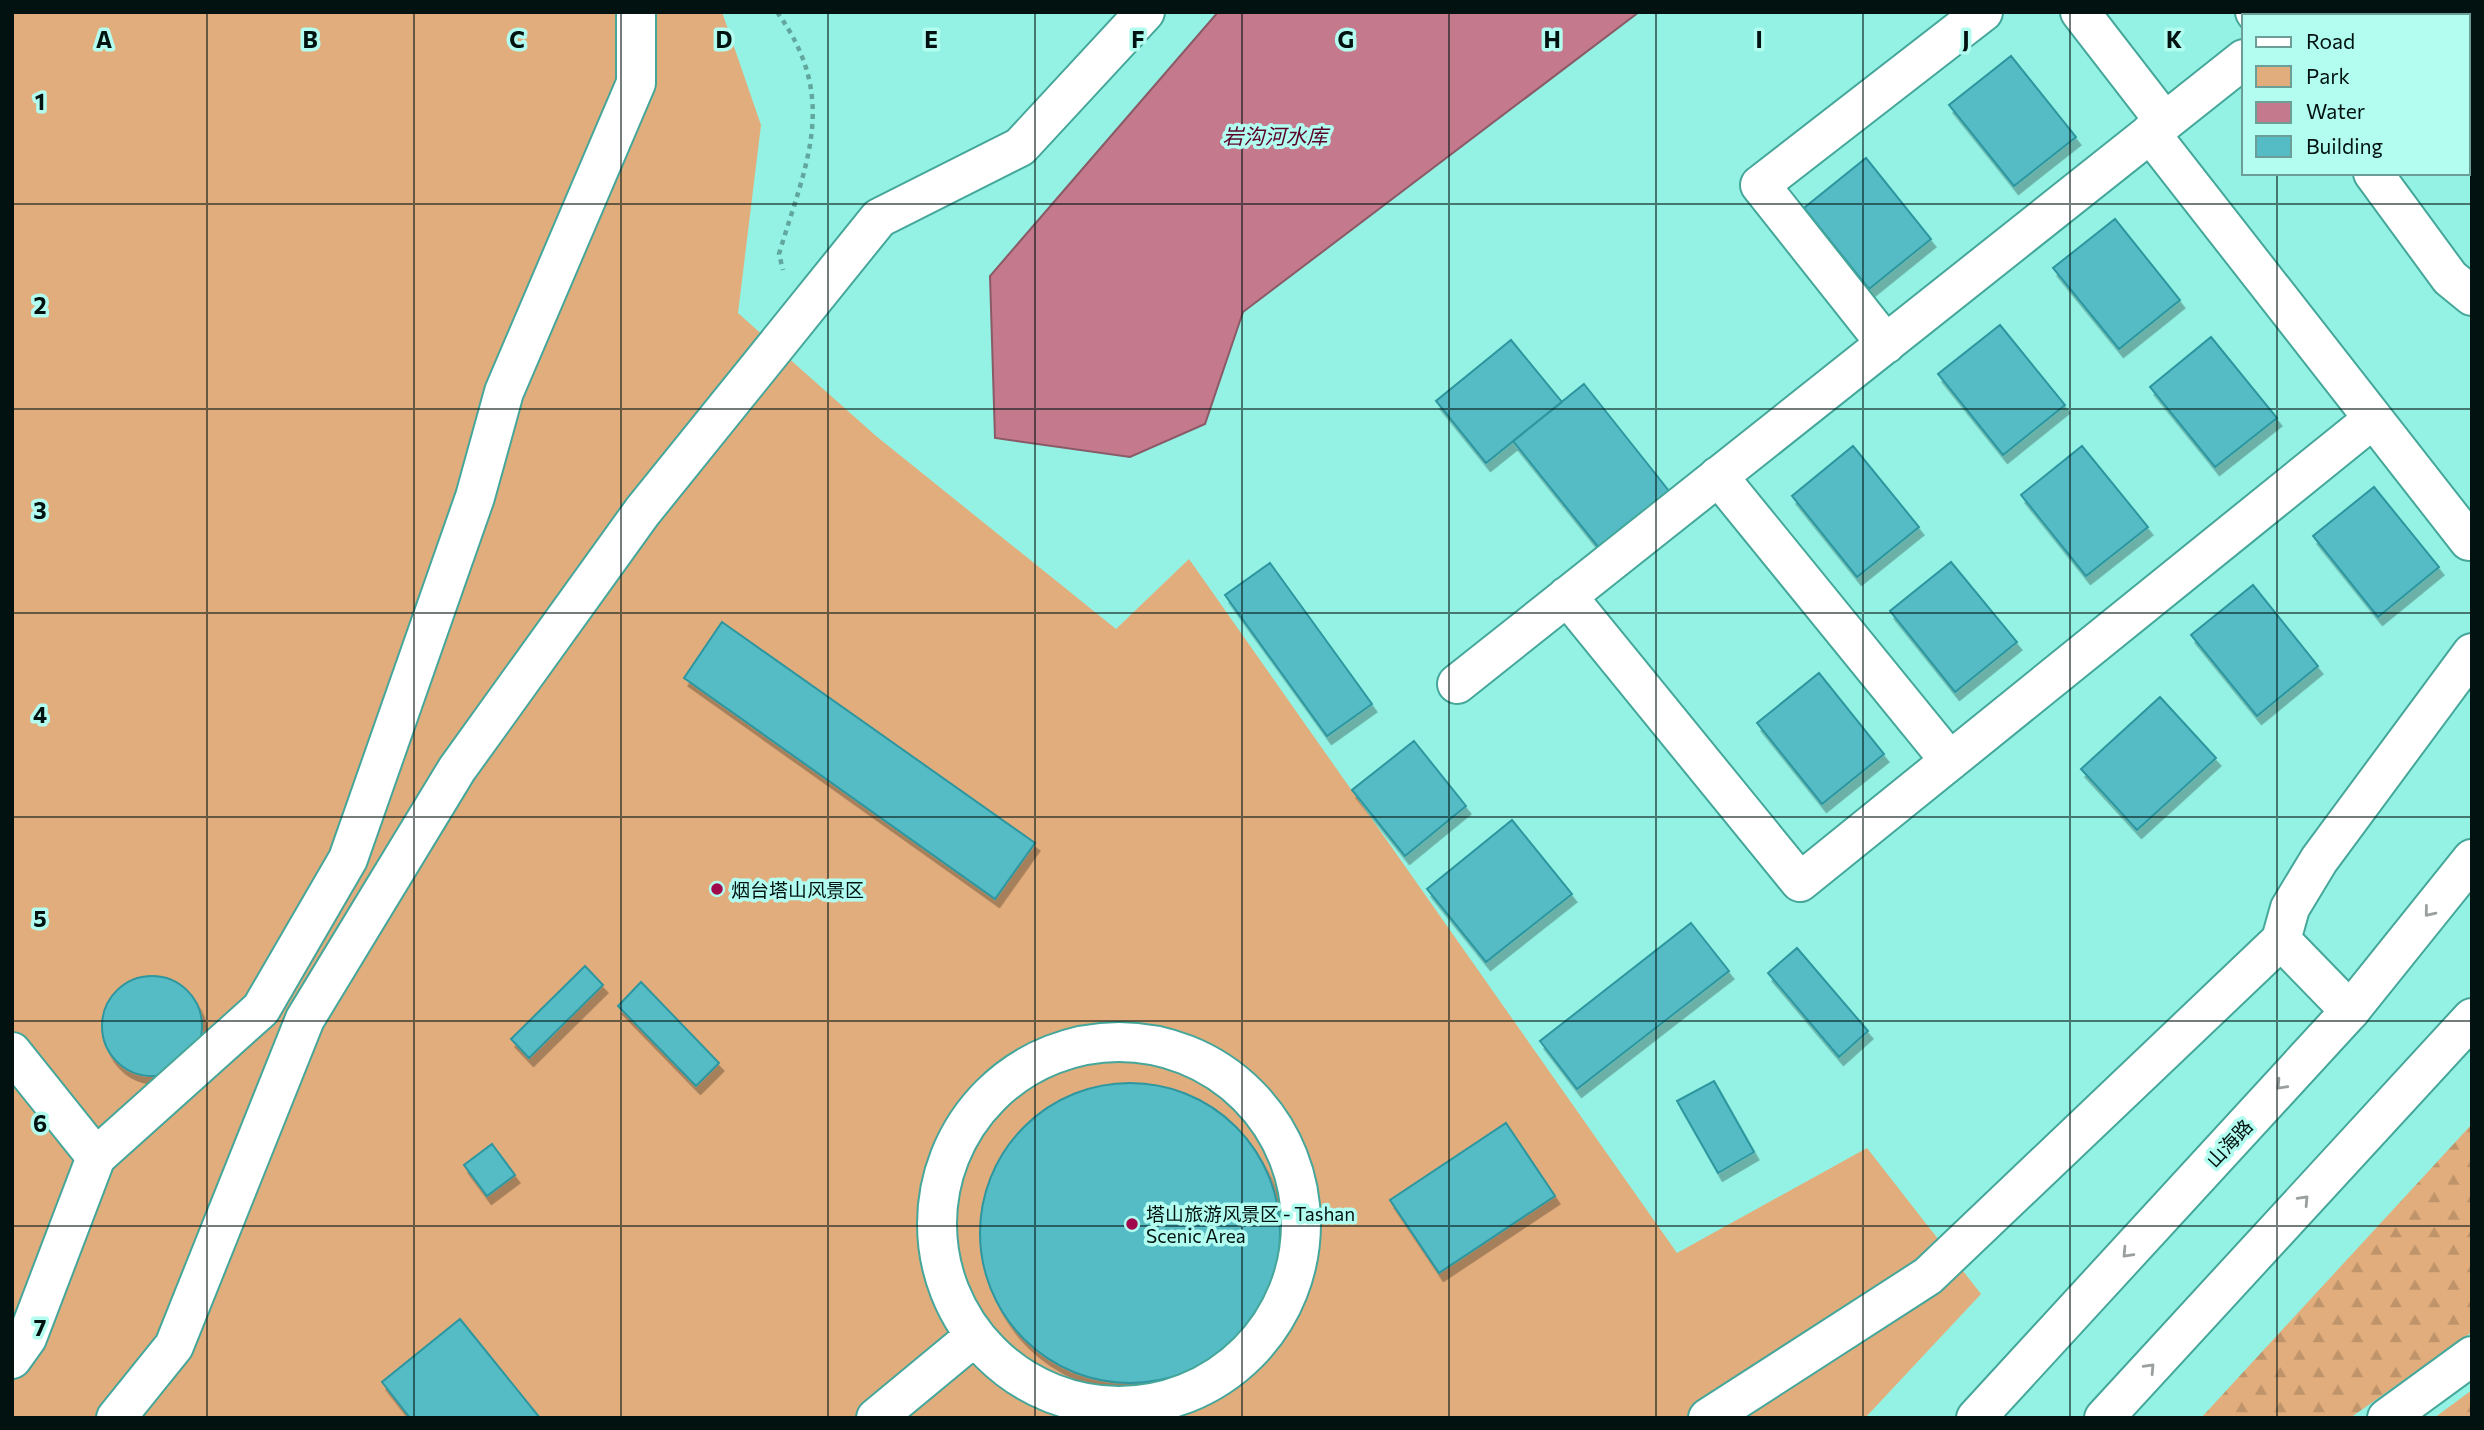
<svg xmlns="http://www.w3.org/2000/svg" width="2484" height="1430" viewBox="0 0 2484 1430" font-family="Commissioner,'Noto Sans SC',sans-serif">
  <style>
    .forest { fill: url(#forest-firs) }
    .park { fill: #e2ad7c }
    .water { fill: #c4798c; stroke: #8a5a67; stroke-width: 2 }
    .building { fill: #55bcc5; stroke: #2d969f; stroke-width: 2; filter: url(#shadow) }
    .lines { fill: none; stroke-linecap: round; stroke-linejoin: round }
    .minor-casing { stroke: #45a69a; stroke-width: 42 }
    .major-casing { stroke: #45a69a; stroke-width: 42 }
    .path { stroke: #62a79d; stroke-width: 4.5; stroke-dasharray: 5 5; stroke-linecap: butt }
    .minor { stroke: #fff; stroke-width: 38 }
    .major { stroke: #fff; stroke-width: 38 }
    .oneway { stroke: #99a09f }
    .grid { fill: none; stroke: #011210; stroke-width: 2; stroke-opacity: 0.55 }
    .poi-dot { fill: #a1094d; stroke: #b2fcf0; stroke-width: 2.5 }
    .labels { text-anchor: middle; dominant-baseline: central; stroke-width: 7; stroke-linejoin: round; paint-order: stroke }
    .poi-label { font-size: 19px; fill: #011210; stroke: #b2fcf0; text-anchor: start }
    .street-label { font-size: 19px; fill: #011210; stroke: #b2fcf0 }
    .water-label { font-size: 21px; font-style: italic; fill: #5c0027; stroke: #b2fcf0 }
    .grid-label { font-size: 23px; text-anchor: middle; font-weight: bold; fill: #011210; stroke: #b2fcf0; stroke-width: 7; stroke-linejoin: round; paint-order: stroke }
  </style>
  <defs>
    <pattern id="forest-firs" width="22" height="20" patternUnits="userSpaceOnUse" patternTransform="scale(1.75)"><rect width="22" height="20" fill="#e2ad7c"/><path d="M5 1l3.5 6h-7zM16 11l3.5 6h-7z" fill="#c0946a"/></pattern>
    <filter id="shadow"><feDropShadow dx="4.5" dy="8" stdDeviation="0" flood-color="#0004"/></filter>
  </defs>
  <rect width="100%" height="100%" fill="#93f2e4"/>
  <path class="forest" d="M 2472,1124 L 2472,1332 L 2350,1418 L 2201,1418 Z
    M 2472,1390 L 2472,1418 L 2434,1418 Z"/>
  <path class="park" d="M 12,12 L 722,12 L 761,125 L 738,313 L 876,436 L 1116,629 L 1189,559 L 1677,1253 L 1867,1148 L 1981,1294 L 1865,1418 L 12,1418 Z"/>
  <path class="water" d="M 1218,12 L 1639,12 L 1243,312 L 1205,424 L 1130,457 L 995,438 L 990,276 Z"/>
  <path class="building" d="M 2361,12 L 2463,12 L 2466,16 L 2363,16 Z
    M 2011,56 L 2076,137 L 2014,186 L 1949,105 Z
    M 1866,158 L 1931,239 L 1869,289 L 1804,208 Z
    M 2115,219 L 2180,300 L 2119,349 L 2053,268 Z
    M 2000,325 L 2065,405 L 2003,455 L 1938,374 Z
    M 2211,337 L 2277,418 L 2215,467 L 2150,387 Z
    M 1511,340 L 1562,402 L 1486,463 L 1436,401 Z
    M 1584,384 L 1673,496 L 1603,553 L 1513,441 Z
    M 1853,446 L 1919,527 L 1857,577 L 1792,496 Z
    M 2082,446 L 2148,527 L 2086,576 L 2021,495 Z
    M 2374,487 L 2439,567 L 2378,617 L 2313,536 Z
    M 1951,562 L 2017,642 L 1955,692 L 1890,611 Z
    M 1270,563 L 1372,704 L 1327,736 L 1225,595 Z
    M 2253,585 L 2318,666 L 2257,716 L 2191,635 Z
    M 722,622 L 1035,843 L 995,899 L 684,678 Z
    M 1819,673 L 1884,754 L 1822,804 L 1757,723 Z
    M 2160,697 L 2216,758 L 2137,830 L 2081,769 Z
    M 1414,741 L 1466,806 L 1405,856 L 1352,790 Z
    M 1512,820 L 1572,894 L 1486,962 L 1427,889 Z
    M 1691,923 L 1729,971 L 1577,1089 L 1540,1041 Z
    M 1797,948 L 1868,1031 L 1839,1057 L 1768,973 Z
    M 585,966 L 603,985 L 529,1058 L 511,1039 Z
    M102 1026a50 50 0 1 1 100 0a50 50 0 1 1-100 0Z
    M 641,982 L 719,1063 L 696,1086 L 618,1006 Z
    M 1714,1081 L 1754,1152 L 1718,1173 L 1677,1101 Z
    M980 1233a150 150 0 1 1 300 0a150 150 0 1 1-300 0Z
    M 1506,1123 L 1555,1196 L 1439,1273 L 1390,1200 Z
    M 492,1144 L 515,1175 L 487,1196 L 464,1165 Z
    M 460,1319 L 540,1418 L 410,1418 L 382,1382 Z"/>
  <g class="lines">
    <g class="minor-casing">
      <path id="minor" d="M 2080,12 L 2165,122
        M 2255,12 L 2258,16
        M 2150,133 L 2469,541
        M 2373,173 L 2450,278 L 2472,296
        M 1886,344 L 1760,185 L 1983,12
        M 1718,476 L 1950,761
        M 1567,596 L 1800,882 L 2373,419
        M 1457,684 L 2244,59
        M 2281,940 L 2290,908 L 2319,860 L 2472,653
        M937 1224a182 182 0 1 1 364 0a182 182 0 1 1-364 0Z
        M 12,1052 L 96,1157
        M 12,1359 L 27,1338 L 96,1157 L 261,1009 L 348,859 L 475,497 L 504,392 L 636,83 L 636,12
        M 116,1418 L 174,1346 L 305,1019 L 457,769 L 642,512 L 879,218 L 1020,147 L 1145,12
        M 876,1418 L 975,1336
        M 1708,1418 L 1928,1276 L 2281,940 L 2350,1011
        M 2387,1418 L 2472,1356"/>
    </g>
    <g class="major-casing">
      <path id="major" d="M 1976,1418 L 2350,1011 L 2472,859
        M 2104,1418 L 2472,1018"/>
    </g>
    <path class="path" d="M 777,12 C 840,99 806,163 779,254 L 783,270"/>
    <use href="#minor" class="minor"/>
    <use href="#major" class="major"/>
  </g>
  <defs><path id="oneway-chevron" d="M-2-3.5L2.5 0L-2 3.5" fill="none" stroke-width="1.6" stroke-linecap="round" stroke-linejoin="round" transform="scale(1.75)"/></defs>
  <g class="oneway">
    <use href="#oneway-chevron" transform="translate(2429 912) rotate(129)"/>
    <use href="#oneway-chevron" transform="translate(2281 1085) rotate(133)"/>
    <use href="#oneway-chevron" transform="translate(2304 1200) rotate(-47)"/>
    <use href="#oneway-chevron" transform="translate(2127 1253) rotate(133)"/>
    <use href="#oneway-chevron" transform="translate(2150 1368) rotate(-47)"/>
  </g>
  <path class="grid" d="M 207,12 L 207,1418M 414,12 L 414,1418M 621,12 L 621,1418M 828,12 L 828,1418M 1035,12 L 1035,1418M 1242,12 L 1242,1418M 1449,12 L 1449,1418M 1656,12 L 1656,1418M 1863,12 L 1863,1418M 2070,12 L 2070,1418M 2277,12 L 2277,16M 2277,173 L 2277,1418M 12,204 L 2472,204M 12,409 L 2472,409M 12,613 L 2472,613M 12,817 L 2472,817M 12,1021 L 2472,1021M 12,1226 L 2472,1226"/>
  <g class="poi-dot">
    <circle cx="717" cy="889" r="7"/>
    <circle cx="1132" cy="1224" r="7"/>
  </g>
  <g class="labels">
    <g class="poi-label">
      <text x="731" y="889">烟台塔山风景区</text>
      <text x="1146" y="1213">塔山旅游风景区 - Tashan<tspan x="1146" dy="22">Scenic Area</tspan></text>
    </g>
    <g class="street-label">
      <text transform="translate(2229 1143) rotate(-47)">山海路</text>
    </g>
    <g class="water-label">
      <text x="1275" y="135">岩沟河水库</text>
    </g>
  </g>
  <g class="grid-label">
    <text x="104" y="48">A</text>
    <text x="310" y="48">B</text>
    <text x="517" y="48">C</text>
    <text x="724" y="48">D</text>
    <text x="931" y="48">E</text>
    <text x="1138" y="48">F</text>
    <text x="1346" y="48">G</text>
    <text x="1552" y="48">H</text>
    <text x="1759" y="48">I</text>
    <text x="1966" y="48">J</text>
    <text x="2174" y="48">K</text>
    <text x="40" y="110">1</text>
    <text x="40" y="314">2</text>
    <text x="40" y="519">3</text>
    <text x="40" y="723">4</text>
    <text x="40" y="927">5</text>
    <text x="40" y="1132">6</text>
    <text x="40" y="1336">7</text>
  </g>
  <rect width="2484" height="1430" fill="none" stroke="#011210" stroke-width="28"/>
  <rect x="2242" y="14" width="228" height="161" fill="#b2fcf0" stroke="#6b9e96" stroke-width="2"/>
  <rect x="2256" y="37" width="35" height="10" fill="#ffffff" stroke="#6b9e96" stroke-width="2"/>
  <text x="2306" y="49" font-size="21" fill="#011210">Road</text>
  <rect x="2256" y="66" width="35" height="21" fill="#e2ad7c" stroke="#6b9e96" stroke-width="2"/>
  <text x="2306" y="84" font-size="21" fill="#011210">Park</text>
  <rect x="2256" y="102" width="35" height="21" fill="#c4798c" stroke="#6b9e96" stroke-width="2"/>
  <text x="2306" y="119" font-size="21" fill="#011210">Water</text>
  <rect x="2256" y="136" width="35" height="21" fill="#55bcc5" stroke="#6b9e96" stroke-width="2"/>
  <text x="2306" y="154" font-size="21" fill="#011210">Building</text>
</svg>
